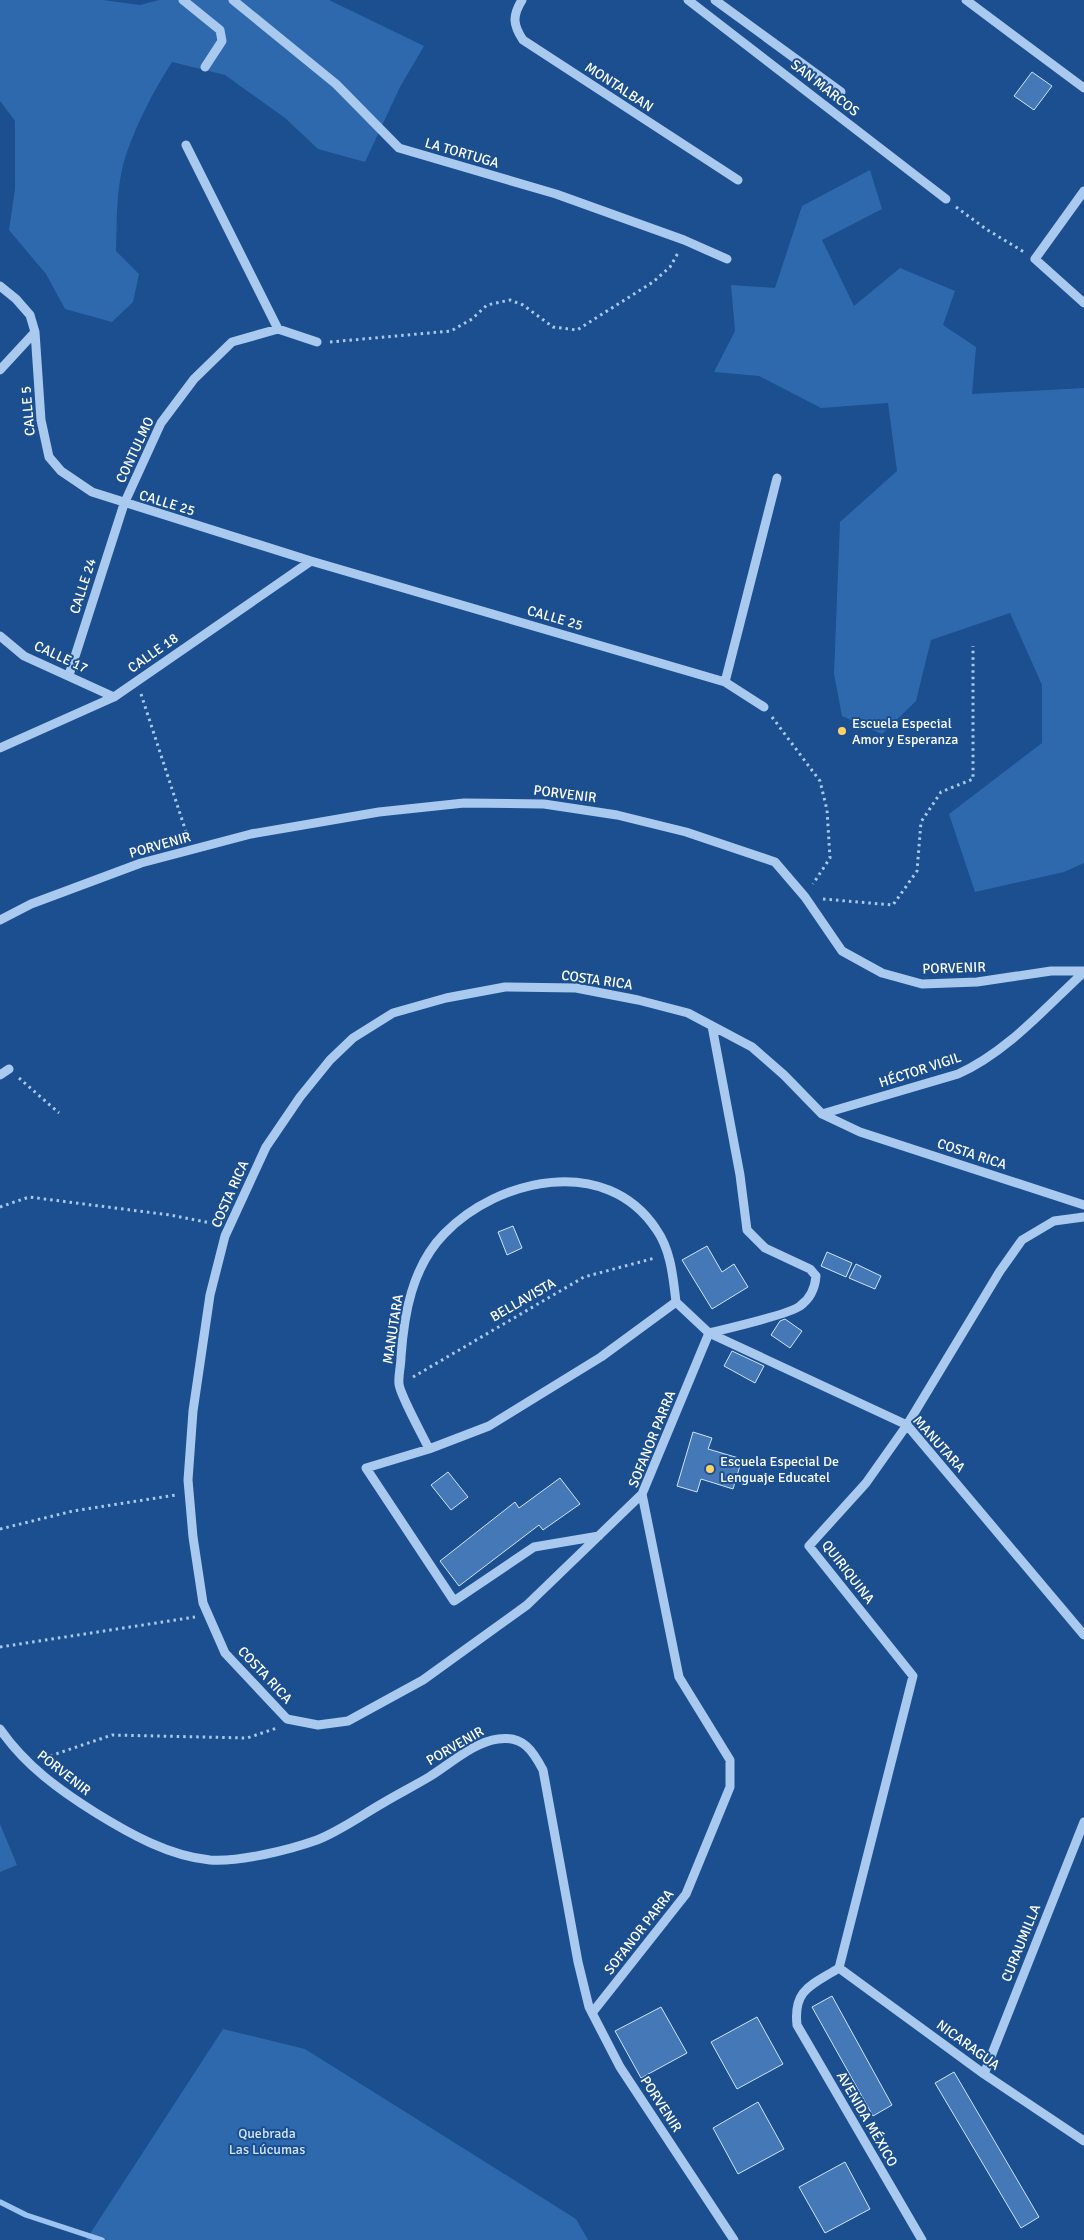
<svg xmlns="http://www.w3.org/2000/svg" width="1084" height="2240" viewBox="0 0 1084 2240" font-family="Signika,sans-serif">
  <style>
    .green { fill: #2e69ad }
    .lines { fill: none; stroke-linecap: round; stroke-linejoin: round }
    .stream { stroke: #9cc4f0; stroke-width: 5.5 }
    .building { fill: #4478b7; stroke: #cfe3fa }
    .path { stroke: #a9c9ee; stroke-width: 3; stroke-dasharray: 2.5 4; stroke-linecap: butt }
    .minor { stroke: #a9c9ee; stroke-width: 9 }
    .poi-dot { fill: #ffd166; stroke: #1b4f8f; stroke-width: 2 }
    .labels { text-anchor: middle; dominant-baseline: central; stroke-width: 4; stroke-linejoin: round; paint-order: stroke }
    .street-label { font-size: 14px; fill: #fff; stroke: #1b4f8f }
    .poi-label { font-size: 14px; fill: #fff; stroke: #1b4f8f; text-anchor: start }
    .park-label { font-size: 14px; fill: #cfe3fa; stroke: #1b4f8f }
  </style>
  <rect width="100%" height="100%" fill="#1b4f8f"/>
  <path class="green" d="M 0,0 L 103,0 L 140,5 L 159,0 L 329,0 L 424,46 L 400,87 L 365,162 L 318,149 L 285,118 L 225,75 L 172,62 C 154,90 138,121 127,152 C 116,183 117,219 116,251 L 139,274 L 133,302 L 112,322 L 65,309 L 46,274 L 9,230 L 15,189 L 15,121 L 0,101 Z
    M 870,170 L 882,209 L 822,240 L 854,306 L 900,268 L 955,291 L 943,325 L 976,347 L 972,394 L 1084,388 L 1084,863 L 1064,872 L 975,892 L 949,814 L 1042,743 L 1042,685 L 1010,613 L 931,640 L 916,701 L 882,734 L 842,716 L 834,674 L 840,522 L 897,471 L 888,403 L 821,408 L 759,376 L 714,372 L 735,331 L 731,285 L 775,288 L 802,206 Z
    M 0,1824 L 17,1865 L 0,1872 Z
    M 223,2029 L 305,2049 L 576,2219 L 588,2240 L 86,2240 Z"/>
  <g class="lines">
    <path class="stream" d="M 0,2202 L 26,2215 L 102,2240"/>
  </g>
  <path class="building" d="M 1032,72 L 1052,86 L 1034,110 L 1014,96 Z
    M 513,1226 L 522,1248 L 507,1255 L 498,1232 Z
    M 707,1246 L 722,1272 L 734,1264 L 748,1287 L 712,1309 L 682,1260 Z
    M 827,1252 L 852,1263 L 846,1277 L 821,1266 Z
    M 856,1264 L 881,1276 L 875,1289 L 849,1278 Z
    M 785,1319 L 802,1331 L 790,1348 L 771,1335 L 780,1321 Z
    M 732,1351 L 764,1366 L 755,1383 L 724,1366 Z
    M 693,1432 L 712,1438 L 708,1449 L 742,1459 L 733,1489 L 701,1479 L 697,1492 L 677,1486 Z
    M 448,1472 L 468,1497 L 451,1510 L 431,1485 Z
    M 560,1478 L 580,1504 L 543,1530 L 539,1525 L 459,1586 L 440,1561 L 515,1502 L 519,1508 Z
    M 832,1996 L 892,2105 L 873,2116 L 812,2007 Z
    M 661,2007 L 687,2053 L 641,2078 L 615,2031 Z
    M 757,2017 L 783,2064 L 737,2089 L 711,2042 Z
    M 954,2072 L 1039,2217 L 1021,2228 L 935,2083 Z
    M 758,2102 L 784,2149 L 738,2174 L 713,2128 Z
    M 845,2162 L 870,2209 L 825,2233 L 799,2187 Z"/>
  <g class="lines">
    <path class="path" d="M 956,207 L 986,229 L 1024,252
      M 330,342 L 451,331 L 472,319 L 487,305 L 510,300 L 523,305 L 553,327 L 577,330 L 653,282 L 670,267 L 678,253
      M 141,694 L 188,838
      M 772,717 L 820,781 L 827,810 L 830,858 L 813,884
      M 823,899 L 893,905 L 917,871 L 921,822 L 941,792 L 973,779 L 973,646
      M 19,1078 L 59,1113
      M 0,1207 L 29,1197 L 170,1215 L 216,1224
      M 413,1377 L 584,1277 L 655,1258
      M 0,1529 L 73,1511 L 176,1495
      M 0,1647 L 195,1617
      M 44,1758 L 112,1735 L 247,1738 L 277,1728"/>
    <path class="minor" d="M 183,0 L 220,30 L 222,41 L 205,67
      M 233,0 L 336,84 L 399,148 L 556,194 L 684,240 L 727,259
      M 522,0 C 512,16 513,25 523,40 L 738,180
      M 688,0 L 946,199
      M 715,0 L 841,92
      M 966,0 L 1084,88
      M 186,145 L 278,329
      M 1084,191 L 1035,259 L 1084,303
      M 0,286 L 16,299 L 30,315 L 35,332 L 41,420 L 49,457 L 61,471 L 92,492 L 311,561 L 725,682 L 764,707
      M 0,370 L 35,332
      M 0,636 L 24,656 L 114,697
      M 69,675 L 124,504 L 161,423 L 194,379 L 232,342 L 278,329 L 317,342
      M 725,682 L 777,478
      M 0,748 L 114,697 L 311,561
      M 0,920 L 31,904 L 141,863 L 251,834 L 379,812 L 464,803 L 544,804 L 617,815 L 686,832 L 775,862 L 805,897 L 842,951 L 882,973 L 922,984 L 977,982 L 1051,971 L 1084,971
      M 0,1075 L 9,1069
      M 822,1114 L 958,1074 C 1007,1052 1045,1008 1084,972
      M 709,1333 C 725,1329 791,1314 800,1306 C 810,1299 815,1288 816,1276 L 810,1269 L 765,1248 L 747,1230 L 740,1175 L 712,1026
      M 429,1449 C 423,1436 400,1395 399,1384 C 398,1376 401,1366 401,1357 C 404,1314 412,1267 444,1234 C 498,1178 606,1154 656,1229 C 671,1250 673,1277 676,1302 L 709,1333 L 907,1425 L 1084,1635
      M 642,1494 L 527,1605 L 423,1680 L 348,1721 L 318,1725 L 287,1719 L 225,1653 L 203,1603 L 193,1537 L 188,1480 L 193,1411 L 210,1295 L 225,1236 L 266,1147 L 300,1097 L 330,1060 L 353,1038 L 393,1013 L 446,998 L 505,987 L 576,988 L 638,1000 L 688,1013 L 752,1047 L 784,1075 L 822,1114 L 860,1132 L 1084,1205
      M 599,1536 L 534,1547 L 454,1601 L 366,1468 L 429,1449 L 489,1426 L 601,1357 L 676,1302
      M 0,1729 C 25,1765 59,1790 96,1813 C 130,1834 169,1856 210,1860 C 240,1862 289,1850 317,1840 C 340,1831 362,1815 383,1803 C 398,1794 414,1786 429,1777 C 450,1764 474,1742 498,1739 C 523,1735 533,1751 543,1770 L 578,1962 L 589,2007 L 620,2067 L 734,2240
      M 839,1968 L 984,2074 L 1084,2141
      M 592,2013 L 686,1894 L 730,1787 L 730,1760 L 679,1677 L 642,1494 L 709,1333
      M 984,2074 L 1084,1822
      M 922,2240 L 797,2025 C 793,1989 812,1985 839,1968 L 913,1676 L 809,1546 L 866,1483 L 907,1425 L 1000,1271 L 1022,1240 L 1054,1221 L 1084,1217"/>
  </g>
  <g class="poi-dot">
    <circle cx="842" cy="731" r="5"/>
    <circle cx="710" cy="1469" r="5"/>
  </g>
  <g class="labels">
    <g class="street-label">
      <text transform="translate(619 87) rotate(33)">MONTALBAN</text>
      <text transform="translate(825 88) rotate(38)">SAN MARCOS</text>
      <text transform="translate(462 153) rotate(16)">LA TORTUGA</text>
      <text transform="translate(28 411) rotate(-95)">CALLE 5</text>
      <text transform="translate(135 450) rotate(-65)">CONTULMO</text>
      <text transform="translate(167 503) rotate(17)">CALLE 25</text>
      <text transform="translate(83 586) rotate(-72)">CALLE 24</text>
      <text transform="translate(555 618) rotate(16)">CALLE 25</text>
      <text transform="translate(153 653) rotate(-35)">CALLE 18</text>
      <text transform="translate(61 657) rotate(25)">CALLE 17</text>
      <text transform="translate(565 794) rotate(7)">PORVENIR</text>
      <text transform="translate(160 845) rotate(-16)">PORVENIR</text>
      <text transform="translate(954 968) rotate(-2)">PORVENIR</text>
      <text transform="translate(597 980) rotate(8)">COSTA RICA</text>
      <text transform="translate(920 1070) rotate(-18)">HÉCTOR VIGIL</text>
      <text transform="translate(972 1154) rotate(18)">COSTA RICA</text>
      <text transform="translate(230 1194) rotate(-66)">COSTA RICA</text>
      <text transform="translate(523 1300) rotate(-30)">BELLAVISTA</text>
      <text transform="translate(393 1329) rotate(-81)">MANUTARA</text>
      <text transform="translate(652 1439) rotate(-68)">SOFANOR PARRA</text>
      <text transform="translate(939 1444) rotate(48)">MANUTARA</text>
      <text transform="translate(848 1572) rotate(52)">QUIRIQUINA</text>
      <text transform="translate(265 1675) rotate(47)">COSTA RICA</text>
      <text transform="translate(455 1746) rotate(-30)">PORVENIR</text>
      <text transform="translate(64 1773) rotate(38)">PORVENIR</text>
      <text transform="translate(639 1932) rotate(-52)">SOFANOR PARRA</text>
      <text transform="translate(1021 1943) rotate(-68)">CURAUMILLA</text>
      <text transform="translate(968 2045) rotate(36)">NICARAGUA</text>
      <text transform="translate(661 2104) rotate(57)">PORVENIR</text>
      <text transform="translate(867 2119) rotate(60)">AVENIDA MÉXICO</text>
    </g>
    <g class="poi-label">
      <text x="852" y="723">Escuela Especial<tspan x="852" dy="16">Amor y Esperanza</tspan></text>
      <text x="720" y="1461">Escuela Especial De<tspan x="720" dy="16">Lenguaje Educatel</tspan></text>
    </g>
    <g class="park-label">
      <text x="267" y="2133">Quebrada<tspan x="267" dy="16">Las Lúcumas</tspan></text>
    </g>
  </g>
</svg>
